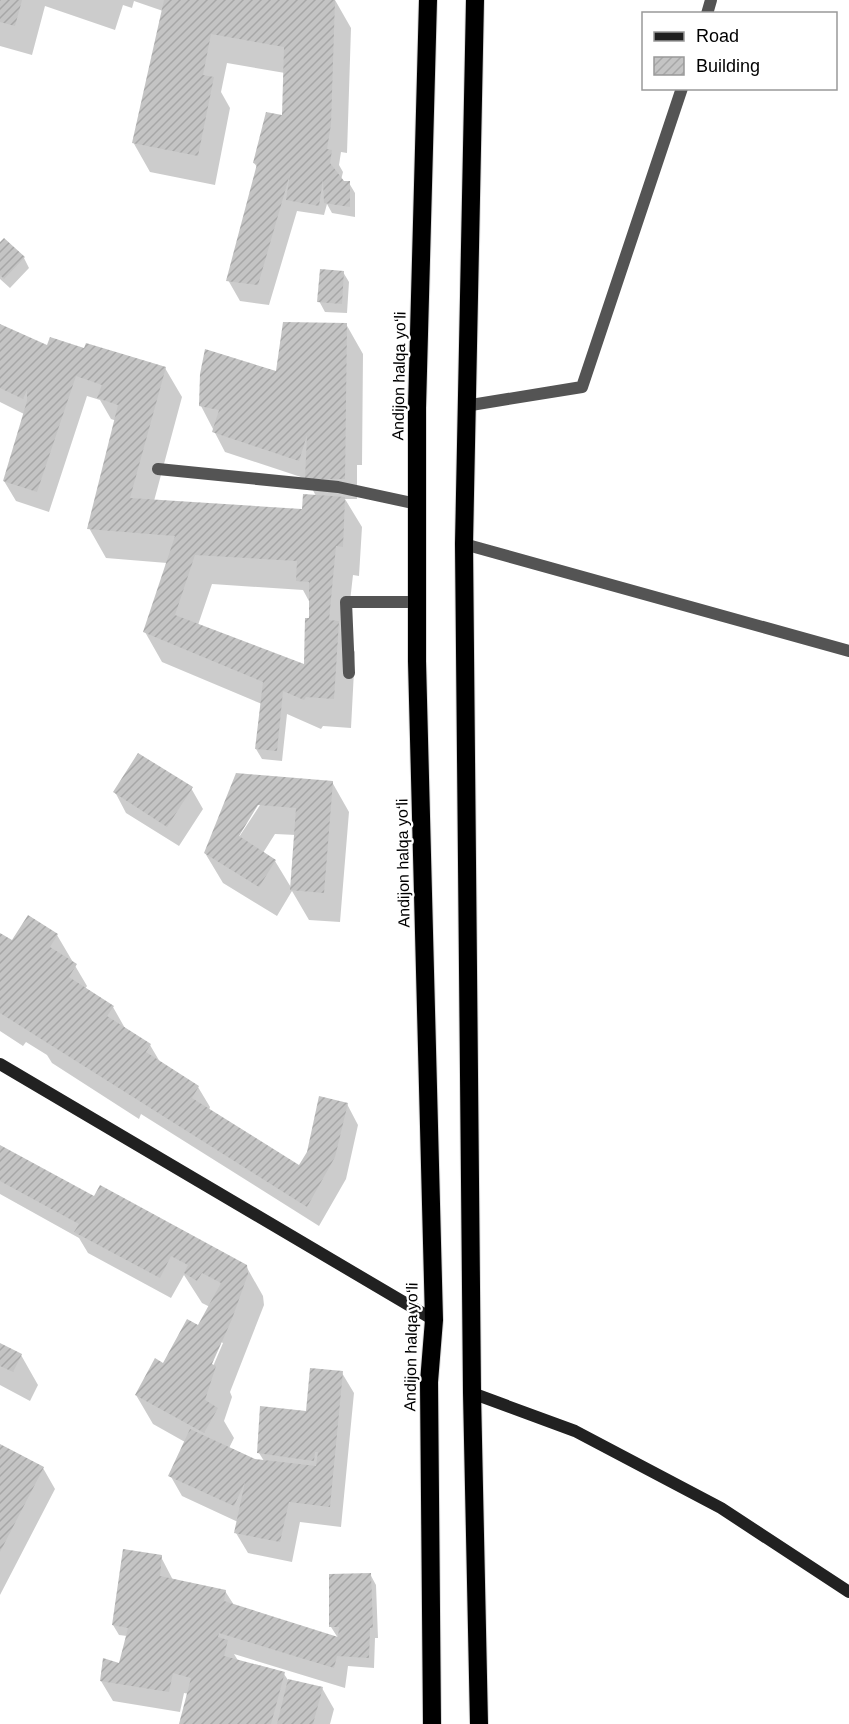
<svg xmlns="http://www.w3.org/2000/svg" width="849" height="1724" viewBox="0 0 849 1724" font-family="Arial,sans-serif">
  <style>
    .shadow { fill: #0003; fill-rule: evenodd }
    .building { fill: url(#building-hatch); fill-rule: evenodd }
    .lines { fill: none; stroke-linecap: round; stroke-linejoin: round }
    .highway-casing { stroke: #dbdbdb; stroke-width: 20 }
    .lane { stroke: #545454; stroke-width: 12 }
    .street { stroke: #545454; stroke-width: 12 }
    .secondary { stroke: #212121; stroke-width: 12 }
    .highway { stroke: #000; stroke-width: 18 }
    .labels { text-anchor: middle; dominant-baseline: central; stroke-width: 4.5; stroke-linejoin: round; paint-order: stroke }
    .street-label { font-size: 16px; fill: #000; stroke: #fff }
  </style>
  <defs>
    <pattern id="building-hatch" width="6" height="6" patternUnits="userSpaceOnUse" patternTransform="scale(1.5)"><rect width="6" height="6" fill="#c4c4c4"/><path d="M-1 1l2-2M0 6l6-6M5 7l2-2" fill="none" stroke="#a7a7a7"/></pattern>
  </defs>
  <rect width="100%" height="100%" fill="#fff"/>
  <path class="shadow" d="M 0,0 L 335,0 L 351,28 L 347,153 L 341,152 L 339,165 L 343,172 L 341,180 L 349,183 L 355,193 L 355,217 L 332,213 L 327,204 L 324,215 L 297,211 L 269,305 L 240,301 L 228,280 L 258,168 L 254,163 L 284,117 L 285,73 L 227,63 L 221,92 L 230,108 L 215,185 L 150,172 L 133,142 L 163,11 L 134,1 L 132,8 L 123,5 L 115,30 L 45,6 L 32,55 L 0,46 Z
    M 0,244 L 24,258 L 29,268 L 10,288 L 0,279 Z
    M 343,272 L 349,282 L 347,313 L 325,312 L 319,301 Z
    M 346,324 L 363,354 L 362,465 L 357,465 L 357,499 L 345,499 L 362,527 L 359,576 L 353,575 L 346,637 L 355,652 L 351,728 L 323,726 L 321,729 L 287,714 L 282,761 L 262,759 L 256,749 L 262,704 L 162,662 L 145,632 L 167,563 L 106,558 L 89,528 L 117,421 L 111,419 L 100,400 L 87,396 L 49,512 L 16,501 L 4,481 L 24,414 L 0,402 L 0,325 L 48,348 L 85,350 L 165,368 L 182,397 L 154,501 L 303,510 L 316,496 L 307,479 L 225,452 L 201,406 L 278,373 ZM 212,584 L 303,590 L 310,603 L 305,666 L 198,625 Z
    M 237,775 L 332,782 L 349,812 L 340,922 L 309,920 L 292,891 L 277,916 L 223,883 L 205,853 ZM 261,798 L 264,799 L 239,837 L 241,830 ZM 275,834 L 296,835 L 292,889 L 275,861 L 263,853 Z
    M 191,788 L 203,809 L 179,846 L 126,813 L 115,792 Z
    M 29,917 L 57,935 L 87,986 L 85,989 L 113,1007 L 126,1030 L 150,1045 L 160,1062 L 198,1087 L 210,1107 L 209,1110 L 300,1167 L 347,1104 L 358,1125 L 346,1179 L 319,1226 L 141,1114 L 139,1119 L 52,1063 L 47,1055 L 26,1042 L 23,1046 L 0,1031 L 0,934 L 13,943 Z
    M 0,1146 L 95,1198 L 246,1266 L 263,1296 L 264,1305 L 230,1392 L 232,1397 L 224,1421 L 234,1438 L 229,1448 L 255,1460 L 264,1461 L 259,1453 L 308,1412 L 342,1373 L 354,1393 L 341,1527 L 300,1522 L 292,1562 L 248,1553 L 236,1533 L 238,1522 L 182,1496 L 170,1475 L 185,1442 L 153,1424 L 136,1395 L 198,1327 L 210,1307 L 202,1303 L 184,1275 L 171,1298 L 88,1253 L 79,1238 L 0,1194 ZM 221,1342 L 223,1343 L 211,1371 L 208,1370 Z
    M 0,1344 L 21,1355 L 38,1385 L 30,1401 L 0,1385 Z
    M 0,1445 L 43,1468 L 55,1489 L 0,1595 Z
    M 161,1557 L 173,1580 L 225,1591 L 234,1605 L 338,1638 L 331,1627 L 370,1574 L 376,1585 L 378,1638 L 375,1638 L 374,1668 L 348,1666 L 345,1688 L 234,1654 L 239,1662 L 284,1674 L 288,1680 L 322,1688 L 334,1709 L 330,1724 L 181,1724 L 189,1694 L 184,1693 L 180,1712 L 113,1701 L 101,1681 L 120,1665 L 127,1636 L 119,1635 L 113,1625 Z"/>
  <path class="building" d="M 0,0 L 22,0 L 15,26 L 0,22 Z
    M 164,0 L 335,0 L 331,124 L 327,149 L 332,150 L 330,163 L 344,181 L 350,181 L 350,207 L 324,203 L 323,179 L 319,206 L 286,200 L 290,174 L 258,285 L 226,281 L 257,164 L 253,163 L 266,112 L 282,115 L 284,47 L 211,34 L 203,75 L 214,77 L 198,156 L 132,143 Z
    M 4,238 L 25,257 L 4,279 L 0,275 L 0,242 Z
    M 320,269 L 344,271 L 342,304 L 317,302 Z
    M 283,322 L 347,323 L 345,479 L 305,479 L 307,435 L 299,461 L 212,432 L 219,410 L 199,406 L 200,374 L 205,349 L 276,371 Z
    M 0,324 L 47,345 L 50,337 L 84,348 L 86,343 L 166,367 L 130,498 L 302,509 L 303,494 L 345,497 L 343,547 L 336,546 L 329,620 L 339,621 L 334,699 L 306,697 L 304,700 L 283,691 L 277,751 L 255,749 L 263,682 L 143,632 L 175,536 L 87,529 L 118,405 L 97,398 L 102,385 L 76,376 L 37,492 L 3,481 L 27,401 L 27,390 L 23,399 L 0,388 ZM 195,555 L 297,561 L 296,581 L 309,582 L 309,618 L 305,618 L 304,664 L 175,615 Z
    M 138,753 L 193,787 L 167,827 L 113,792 Z
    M 236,773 L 333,781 L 324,893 L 290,890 L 296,808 L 258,805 L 239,836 L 276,860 L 259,887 L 204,853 Z
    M 28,915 L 58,934 L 50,947 L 77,964 L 69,977 L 114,1006 L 107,1016 L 151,1044 L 146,1052 L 199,1086 L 192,1098 L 299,1165 L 307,1152 L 319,1096 L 348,1103 L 335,1157 L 307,1207 L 0,1013 L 0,933 L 12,940 Z
    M 0,1145 L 94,1196 L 100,1185 L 247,1265 L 248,1274 L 232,1319 L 212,1364 L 216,1366 L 205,1400 L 218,1408 L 204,1433 L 135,1395 L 155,1358 L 163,1363 L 187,1319 L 198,1325 L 221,1283 L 202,1273 L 197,1281 L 184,1273 L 188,1265 L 171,1256 L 160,1278 L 74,1232 L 79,1224 L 0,1181 Z
    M 0,1343 L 22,1354 L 13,1372 L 0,1366 Z
    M 310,1368 L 343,1371 L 330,1507 L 289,1502 L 280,1542 L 234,1533 L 245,1482 L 234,1506 L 168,1476 L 190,1429 L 255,1459 L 316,1466 L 318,1452 L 315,1452 L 314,1461 L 257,1453 L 260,1406 L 306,1411 Z
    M 0,1444 L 44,1467 L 0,1552 Z
    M 123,1549 L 162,1555 L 160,1576 L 226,1590 L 224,1601 L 338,1637 L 339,1627 L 329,1627 L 329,1574 L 371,1573 L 373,1628 L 370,1628 L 369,1658 L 337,1656 L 334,1668 L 219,1633 L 218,1637 L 228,1640 L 224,1656 L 285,1672 L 271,1724 L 179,1724 L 191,1678 L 173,1673 L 169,1692 L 100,1681 L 103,1658 L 119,1663 L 128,1628 L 112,1625 Z
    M 288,1679 L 323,1687 L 313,1724 L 277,1724 Z"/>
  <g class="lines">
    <g class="highway-casing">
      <path id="highway" d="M 428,0 L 417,408 L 417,661 L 434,1320 L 429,1382 L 432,1724
        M 475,0 L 464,544 L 472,1393 L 479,1724"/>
    </g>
    <path class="lane" d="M 707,14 L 711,0
      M 465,406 L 582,387 L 682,88
      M 158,469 L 338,487 L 417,504
      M 349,673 L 346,602 L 417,602"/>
    <path class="street" d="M 464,544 L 849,651"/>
    <path class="secondary" d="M 0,1064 L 434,1320
      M 472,1393 L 575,1431 L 721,1508 L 849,1592"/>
    <use href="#highway" class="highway"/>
  </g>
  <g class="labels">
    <g class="street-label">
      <text transform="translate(399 376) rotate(-89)">Andijon halqa yo‘li</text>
      <text transform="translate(403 863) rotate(-91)">Andijon halqa yo‘li</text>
      <text transform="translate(411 1347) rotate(-89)">Andijon halqa yo‘li</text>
    </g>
  </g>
  <rect x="642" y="12" width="195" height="78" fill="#ffffff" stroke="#999999" stroke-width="1.5"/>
  <rect x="654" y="32" width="30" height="9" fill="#212121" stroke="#999999" stroke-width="1.5"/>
  <text x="696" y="42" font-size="18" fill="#000000">Road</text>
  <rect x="654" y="57" width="30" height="18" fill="url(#building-hatch)" stroke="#999999" stroke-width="1.5"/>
  <text x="696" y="72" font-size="18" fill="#000000">Building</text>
</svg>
